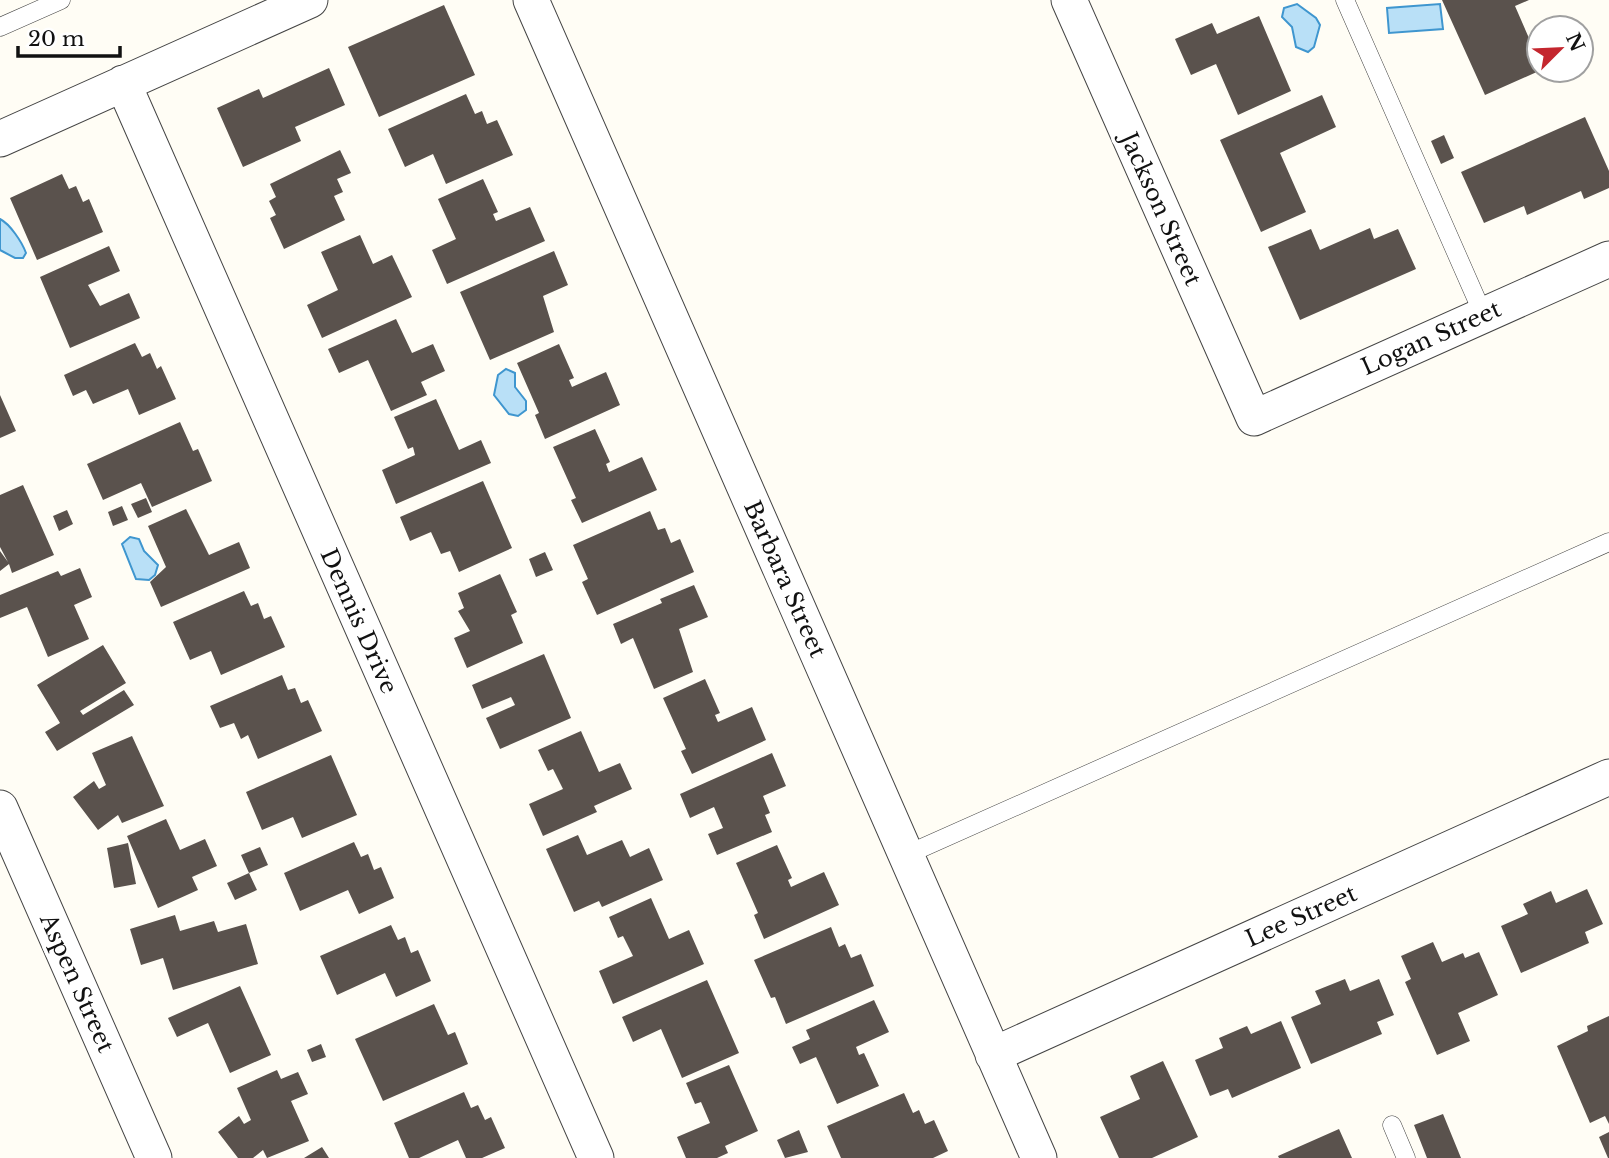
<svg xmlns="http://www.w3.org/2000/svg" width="1609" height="1158" viewBox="0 0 1609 1158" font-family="'Libre Baskerville',serif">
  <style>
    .water { fill: #b9e0f7; stroke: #3f96cf; stroke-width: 2 }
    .building { fill: #5a524d }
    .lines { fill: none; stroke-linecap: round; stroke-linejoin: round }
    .service-casing { stroke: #444; stroke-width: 19 }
    .minor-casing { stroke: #444; stroke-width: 37 }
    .service { stroke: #fff; stroke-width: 18 }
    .minor { stroke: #fff; stroke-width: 35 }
    .labels { text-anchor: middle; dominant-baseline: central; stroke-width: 7; stroke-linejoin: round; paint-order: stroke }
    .street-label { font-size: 23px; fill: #111; stroke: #fff }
  </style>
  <rect width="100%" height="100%" fill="#fffdf5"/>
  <path class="water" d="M 1297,4 L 1316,18 L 1320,25 L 1314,47 L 1308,52 L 1296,47 L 1292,27 L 1282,17 L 1284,8 Z
    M 1440,4 L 1443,29 L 1389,33 L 1387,8 Z
    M 0,219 C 10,224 22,242 26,253 L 23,258 L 15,258 L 0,250 Z
    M 506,369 L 515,373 L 515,387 L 526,401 L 526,410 L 518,416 L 509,414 L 494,395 L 498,375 Z
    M 130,537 L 139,539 L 144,551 L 158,565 L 155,575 L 149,580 L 136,579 L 122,544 Z"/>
  <path class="building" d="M 1442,0 L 1529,0 L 1515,6 L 1539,61 L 1539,71 L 1485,95 Z
    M 444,5 L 475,75 L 379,117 L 348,47 Z
    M 1259,16 L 1291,91 L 1238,115 L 1216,64 L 1191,75 L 1175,39 L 1212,23 L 1217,34 Z
    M 329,68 L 345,105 L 295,127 L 301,141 L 243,167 L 217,108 L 259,89 L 263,98 Z
    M 466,94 L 475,114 L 482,111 L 487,124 L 497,120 L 513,155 L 446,184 L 433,154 L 405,167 L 388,129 Z
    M 1322,95 L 1336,127 L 1280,153 L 1306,212 L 1261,232 L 1220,140 Z
    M 1585,117 L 1609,171 L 1609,188 L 1584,199 L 1581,191 L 1527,215 L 1524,206 L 1484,223 L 1461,172 Z
    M 1444,135 L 1454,158 L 1441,164 L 1431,141 Z
    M 340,150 L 351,173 L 337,179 L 343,192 L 334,196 L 345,220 L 284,249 L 270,218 L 276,215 L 269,201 L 276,197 L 270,184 Z
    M 62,174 L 69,189 L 76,186 L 83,202 L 89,199 L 103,232 L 37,260 L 10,198 Z
    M 483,179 L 498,212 L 493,214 L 496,221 L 530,207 L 545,241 L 447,284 L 432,250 L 456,239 L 438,199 Z
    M 1370,228 L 1374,239 L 1398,229 L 1416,269 L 1300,320 L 1268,247 L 1311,229 L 1320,250 Z
    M 360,235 L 373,264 L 392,255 L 412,297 L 322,338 L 307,305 L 338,290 L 321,252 Z
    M 109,246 L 120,271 L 88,285 L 100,306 L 129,293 L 140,318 L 70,348 L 40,277 Z
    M 554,251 L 568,285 L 543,296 L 554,332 L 490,360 L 460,292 Z
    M 396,319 L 412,353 L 433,344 L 445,371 L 421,382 L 427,395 L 391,411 L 368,360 L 339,373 L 328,349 Z
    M 135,343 L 142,357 L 150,353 L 157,369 L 161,366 L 176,399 L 139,415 L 128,389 L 93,404 L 86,390 L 73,396 L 64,375 Z
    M 559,344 L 574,378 L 569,380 L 572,387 L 606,372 L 620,405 L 545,439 L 535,415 L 539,413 L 517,363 Z
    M 0,395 L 16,431 L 0,438 Z
    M 436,399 L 459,450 L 481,440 L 491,463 L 396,504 L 382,470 L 415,455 L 413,447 L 408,449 L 394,417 Z
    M 180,422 L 193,451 L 198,449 L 212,481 L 152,507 L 141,483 L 103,500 L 87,464 Z
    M 595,429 L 610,462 L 606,464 L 609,472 L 642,457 L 657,490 L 582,523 L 571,500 L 576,498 L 553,447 Z
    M 483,481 L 512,548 L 459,572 L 450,551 L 441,554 L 431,532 L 410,541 L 400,517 Z
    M 23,485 L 54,555 L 12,573 L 9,564 L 0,571 L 0,551 L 8,562 L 0,547 L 0,495 Z
    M 146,498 L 152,512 L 138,518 L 131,504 Z
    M 122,506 L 128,520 L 113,526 L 108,512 Z
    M 186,509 L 209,555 L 239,542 L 250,568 L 161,607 L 150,582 L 166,567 L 148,526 Z
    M 67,510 L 73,524 L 59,531 L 53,516 Z
    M 650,511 L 658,530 L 665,528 L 671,543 L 680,539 L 694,572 L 597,615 L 582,582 L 588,579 L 573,545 Z
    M 545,552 L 553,570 L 536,577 L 529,559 Z
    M 80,568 L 92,597 L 74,605 L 89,639 L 48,657 L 27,607 L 0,618 L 0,595 L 58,571 L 61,576 Z
    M 500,574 L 517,612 L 511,615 L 523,643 L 467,668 L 454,638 L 470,631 L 458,611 L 464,608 L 458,593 Z
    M 694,585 L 708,617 L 679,629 L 693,672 L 654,689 L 633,638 L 621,644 L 613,624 L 662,603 L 660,599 Z
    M 244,591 L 251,606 L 258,603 L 264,619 L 271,616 L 285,647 L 221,675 L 211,651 L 190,660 L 173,622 Z
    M 103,645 L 126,683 L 80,711 L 83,715 L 124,690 L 134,705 L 57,751 L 45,732 L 60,723 L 37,685 Z
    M 544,654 L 571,718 L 500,749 L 486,718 L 515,705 L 511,697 L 482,709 L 472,685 Z
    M 282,675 L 288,690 L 295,688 L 301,703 L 308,700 L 322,731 L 258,759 L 248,735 L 241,739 L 234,723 L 220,728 L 210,706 Z
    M 705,679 L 720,713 L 715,715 L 718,722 L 752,707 L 766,740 L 692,774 L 681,751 L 686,749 L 663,698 Z
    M 581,731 L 599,772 L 620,763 L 632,789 L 594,806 L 597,812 L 543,836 L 529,804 L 563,789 L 553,769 L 548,771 L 538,750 Z
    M 132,736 L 164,806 L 122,823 L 118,815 L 98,830 L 73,797 L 94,781 L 99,789 L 106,785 L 92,753 Z
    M 772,753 L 786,786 L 763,796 L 770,813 L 765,815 L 772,832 L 717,855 L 708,834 L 723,828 L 714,807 L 690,818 L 680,794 Z
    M 331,755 L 357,815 L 302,838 L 293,817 L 262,830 L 246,792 Z
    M 166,819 L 180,850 L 205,839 L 217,866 L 192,877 L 198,890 L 158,908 L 127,836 Z
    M 578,835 L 587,855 L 622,840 L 630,857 L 649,848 L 663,880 L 602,907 L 599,901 L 574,912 L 546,849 Z
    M 354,842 L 361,857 L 368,854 L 374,870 L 381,867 L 394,898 L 359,914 L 348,890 L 300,911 L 284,873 Z
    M 128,843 L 136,884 L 114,888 L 107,848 Z
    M 777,845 L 792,878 L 788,880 L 791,887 L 824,872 L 839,905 L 764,939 L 754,915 L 758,913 L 736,863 Z
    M 260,847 L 268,865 L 249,873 L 241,855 Z
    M 249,873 L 257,890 L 235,900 L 227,883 Z
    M 1587,889 L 1603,924 L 1585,932 L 1589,943 L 1521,973 L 1501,926 L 1528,914 L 1523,904 L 1551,891 L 1556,903 Z
    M 651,898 L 669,939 L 689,930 L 704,964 L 613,1004 L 599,971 L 633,956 L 623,936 L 618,938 L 609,917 Z
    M 175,915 L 180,931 L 214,921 L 218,932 L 246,924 L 258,964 L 173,990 L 163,958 L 141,965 L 130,929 Z
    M 391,925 L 398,940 L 405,937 L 411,953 L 418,950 L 431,981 L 396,997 L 385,973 L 337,995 L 320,956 Z
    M 831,927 L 839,947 L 845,944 L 851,958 L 861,954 L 874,986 L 786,1024 L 775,997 L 771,998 L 754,960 Z
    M 1433,942 L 1442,962 L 1463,953 L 1465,958 L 1479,952 L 1498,995 L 1458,1013 L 1470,1041 L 1437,1055 L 1405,982 L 1411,979 L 1401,956 Z
    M 1345,979 L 1350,991 L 1379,979 L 1394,1015 L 1377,1022 L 1382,1034 L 1311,1064 L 1291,1017 L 1321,1004 L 1315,991 Z
    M 707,980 L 739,1053 L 682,1078 L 661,1029 L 633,1042 L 622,1017 Z
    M 240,986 L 271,1055 L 230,1073 L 208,1023 L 177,1037 L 168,1018 Z
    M 874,1000 L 889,1032 L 856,1047 L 859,1055 L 864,1053 L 879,1086 L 837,1104 L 816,1057 L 800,1064 L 792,1047 L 810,1039 L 806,1030 Z
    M 434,1004 L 448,1035 L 455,1032 L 468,1064 L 383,1101 L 355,1039 Z
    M 1609,1016 L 1609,1124 L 1605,1116 L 1590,1123 L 1557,1046 L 1588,1031 L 1587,1026 Z
    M 1281,1021 L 1301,1068 L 1232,1098 L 1228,1089 L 1210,1096 L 1195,1060 L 1223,1048 L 1219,1038 L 1247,1026 L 1251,1034 Z
    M 321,1044 L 326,1057 L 312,1062 L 307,1050 Z
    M 1163,1061 L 1198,1137 L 1152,1158 L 1119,1158 L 1100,1117 L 1140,1099 L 1130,1076 Z
    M 729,1065 L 758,1131 L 725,1146 L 728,1153 L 717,1158 L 686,1158 L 677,1137 L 710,1123 L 701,1102 L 695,1104 L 686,1083 Z
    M 277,1070 L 281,1079 L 298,1072 L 308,1094 L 291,1101 L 309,1141 L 267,1158 L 263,1150 L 253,1158 L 238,1158 L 218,1132 L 239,1116 L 244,1124 L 251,1120 L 237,1088 Z
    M 464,1092 L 471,1108 L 478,1105 L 485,1120 L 491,1117 L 505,1148 L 482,1158 L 466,1158 L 458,1140 L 419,1158 L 409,1158 L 394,1123 Z
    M 904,1093 L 913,1113 L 919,1110 L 925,1124 L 934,1120 L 948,1151 L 933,1158 L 841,1158 L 827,1126 Z
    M 1443,1114 L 1461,1158 L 1427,1158 L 1414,1125 Z
    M 1339,1129 L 1352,1158 L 1279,1158 L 1278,1156 Z
    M 799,1130 L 808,1152 L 785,1158 L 777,1140 Z
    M 1609,1132 L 1609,1158 L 1608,1158 L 1599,1137 Z
    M 322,1147 L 329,1158 L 304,1158 Z"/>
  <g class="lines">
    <g class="service-casing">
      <path id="service" d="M 1345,0 L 1483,314
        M 0,27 L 61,0
        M 906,855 L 1609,542
        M 1392,1125 L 1406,1158"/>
    </g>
    <g class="minor-casing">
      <path id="minor" d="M 531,0 L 1039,1158
        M 1069,0 L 1254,418 L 1609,259
        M 123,83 L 596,1158
        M 0,139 L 310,0
        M 0,808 L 154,1158
        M 993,1055 L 1609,777"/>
    </g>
    <use href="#service" class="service"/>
    <use href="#minor" class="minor"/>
  </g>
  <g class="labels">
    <g class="street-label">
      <text transform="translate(1161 209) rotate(66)">Jackson Street</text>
      <text transform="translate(1431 338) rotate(-24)">Logan Street</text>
      <text transform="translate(785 579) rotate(66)">Barbara Street</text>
      <text transform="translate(359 621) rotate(66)">Dennis Drive</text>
      <text transform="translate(1301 916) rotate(-24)">Lee Street</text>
      <text transform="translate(77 983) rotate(66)">Aspen Street</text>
    </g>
  </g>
  <g transform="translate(1560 49) rotate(66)"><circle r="33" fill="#ffffff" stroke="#a0a0a0" stroke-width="2"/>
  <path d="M0-5L12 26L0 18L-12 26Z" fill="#c4262e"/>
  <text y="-10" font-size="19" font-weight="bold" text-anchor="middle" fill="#111111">N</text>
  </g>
  <path d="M18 46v10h102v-10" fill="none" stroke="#111111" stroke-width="3.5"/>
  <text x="28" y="46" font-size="21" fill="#111111" stroke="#ffffff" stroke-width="5" paint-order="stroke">20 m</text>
</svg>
